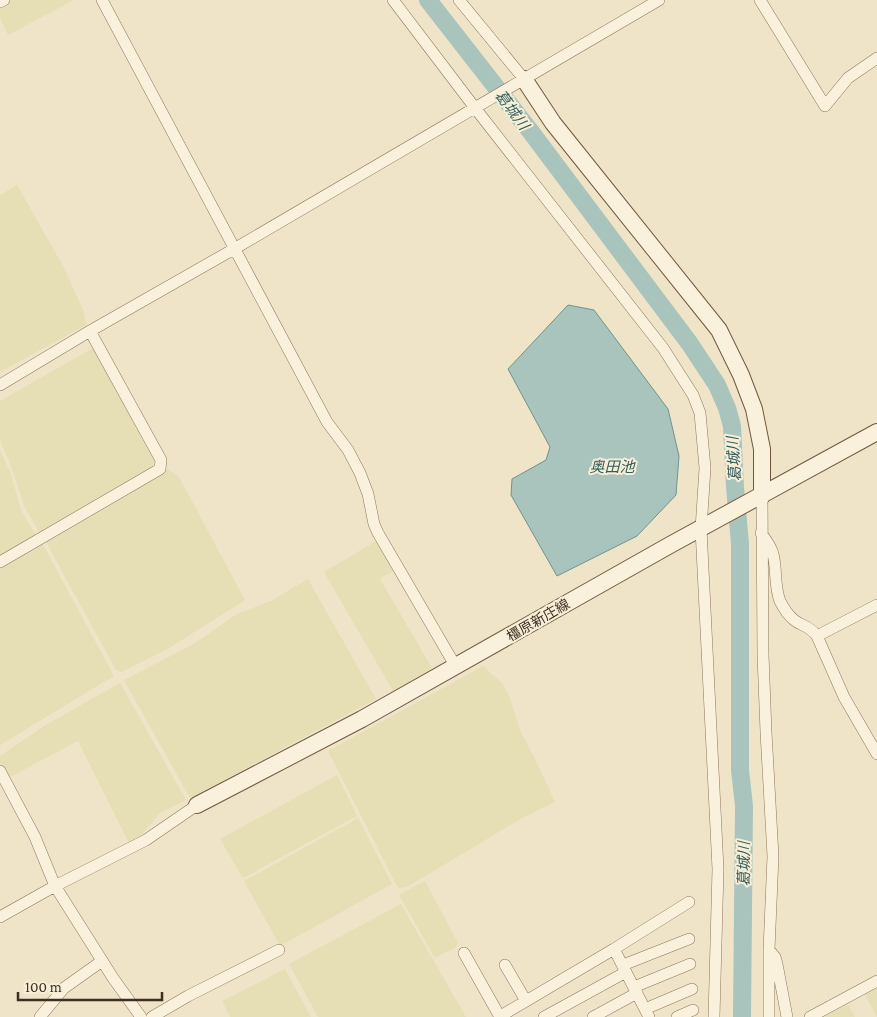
<svg xmlns="http://www.w3.org/2000/svg" width="877" height="1017" viewBox="0 0 877 1017" font-family="'Crimson Pro','Noto Sans JP',serif">
  <style>
    .farmland { fill: #e6deb5 }
    .water { fill: #a9c4bc; stroke: #6f938a }
    .lines { fill: none; stroke-linecap: round; stroke-linejoin: round }
    .river { stroke: #a9c4bc; stroke-width: 18 }
    .street-casing { stroke: #8d765c; stroke-width: 12 }
    .secondary-casing { stroke: #6f573f; stroke-width: 18 }
    .street { stroke: #faf1dc; stroke-width: 11 }
    .secondary { stroke: #faf1dc; stroke-width: 16 }
    .labels { text-anchor: middle; dominant-baseline: central; stroke-width: 4; stroke-linejoin: round; paint-order: stroke }
    .street-label { font-size: 14px; fill: #3d2e20; stroke: #f7eed8 }
    .water-label { font-size: 15px; font-style: italic; fill: #2f5d5a; stroke: #f7eed8 }
  </style>
  <rect width="100%" height="100%" fill="#f0e4c8"/>
  <path class="farmland" d="M 8,0 L 74,0 L 8,35 L 0,18 L 0,4 Z
    M 17,185 L 63,266 L 84,312 L 86,325 L 0,372 L 0,195 Z
    M 93,348 L 154,461 L 152,468 L 39,532 L 25,508 L 9,461 L 0,440 L 0,401 Z
    M 0,450 L 11,474 L 21,510 L 36,535 L 0,555 Z
    M 168,469 L 179,477 L 245,600 L 171,647 L 121,672 L 116,670 L 46,542 Z
    M 378,540 L 395,570 L 380,579 L 432,668 L 393,691 L 324,572 Z
    M 42,543 L 114,676 L 0,745 L 0,567 Z
    M 308,579 L 376,699 L 190,798 L 124,680 L 192,645 L 237,614 L 271,601 Z
    M 483,666 L 503,684 L 510,698 L 520,730 L 538,765 L 555,802 L 517,821 L 407,887 L 400,888 L 397,886 L 328,751 Z
    M 120,683 L 186,800 L 160,813 L 138,839 L 129,843 L 78,741 L 8,778 L 0,763 L 0,756 L 44,726 Z
    M 337,775 L 357,816 L 245,877 L 242,877 L 220,839 Z
    M 358,818 L 392,884 L 280,946 L 244,881 Z
    M 425,881 L 458,943 L 456,947 L 435,958 L 399,895 Z
    M 401,904 L 466,1017 L 318,1017 L 289,964 Z
    M 285,969 L 311,1017 L 230,1017 L 222,1001 Z
    M 877,987 L 877,1017 L 864,993 Z
    M 848,1004 L 855,1017 L 824,1017 Z"/>
  <path class="water" d="M 568,305 L 594,310 L 668,409 L 679,456 L 676,495 L 637,536 L 557,576 L 511,495 L 512,479 L 546,460 L 550,447 L 508,369 Z"/>
  <g class="lines">
    <path class="river" d="M 428,0 L 531,132 L 690,344 L 717,385 L 727,408 L 732,426 L 735,487 L 740,544 L 740,770 L 744,806 L 742,1017"/>
    <g class="street-casing">
      <path id="street" d="M 102,0 L 327,422 L 348,450 L 360,473 L 368,494 L 374,524 L 378,533 L 456,667
        M 393,0 L 475,108 L 663,348 L 693,395 L 700,413 L 705,468 L 701,529 L 718,869 L 714,1017
        M 459,0 L 524,79
        M 760,0 L 825,106 L 848,78 L 877,58
        M 0,2 L 4,0
        M 0,385 L 90,331 L 234,249 L 659,0
        M 762,496 L 763,655 L 766,732 L 773,856 L 769,950 L 769,1017
        M 761,533 C 766,540 771,546 773,554 C 777,569 774,586 780,601 C 783,607 789,616 794,620 C 803,627 809,625 817,636 L 844,697 L 877,754
        M 0,562 L 160,469 L 161,460 L 90,331
        M 817,636 L 877,605
        M 0,771 L 35,837 L 55,886 L 113,978 L 141,1017
        M 0,917 L 55,886 L 146,840 L 197,805
        M 614,949 L 649,1017
        M 769,950 L 775,957 L 777,964 L 787,1017
        M 464,953 L 500,1017
        M 505,965 L 526,1001
        M 623,965 L 689,939
        M 634,987 L 690,964
        M 645,1009 L 692,989
        M 40,1017 L 64,988 L 102,961
        M 152,1017 L 188,996 L 279,950
        M 499,1017 L 614,949 L 689,902
        M 544,1017 L 626,972
        M 593,1017 L 637,993
        M 677,1017 L 693,1010
        M 810,1017 L 877,981"/>
    </g>
    <g class="secondary-casing">
      <path id="secondary" d="M 524,79 L 553,123 L 719,330 L 741,375 L 754,409 L 762,449 L 762,496
        M 197,805 L 362,719 L 670,545 L 877,432"/>
    </g>
    <use href="#street" class="street"/>
    <use href="#secondary" class="secondary"/>
  </g>
  <g class="labels">
    <g class="street-label">
      <text transform="translate(538 620) rotate(-30)">橿原新庄線</text>
    </g>
    <g class="water-label">
      <text transform="translate(512 110) rotate(53)">葛城川</text>
      <text transform="translate(734 459) rotate(-94)">葛城川</text>
      <text x="612" y="467">奥田池</text>
      <text transform="translate(744 864) rotate(-90)">葛城川</text>
    </g>
  </g>
  <path d="M18 992v8h144v-8" fill="none" stroke="#3d2e20" stroke-width="2.5"/>
  <text x="25" y="992" font-size="15" fill="#3d2e20" stroke="#f7eed8" stroke-width="4" paint-order="stroke">100 m</text>
</svg>
